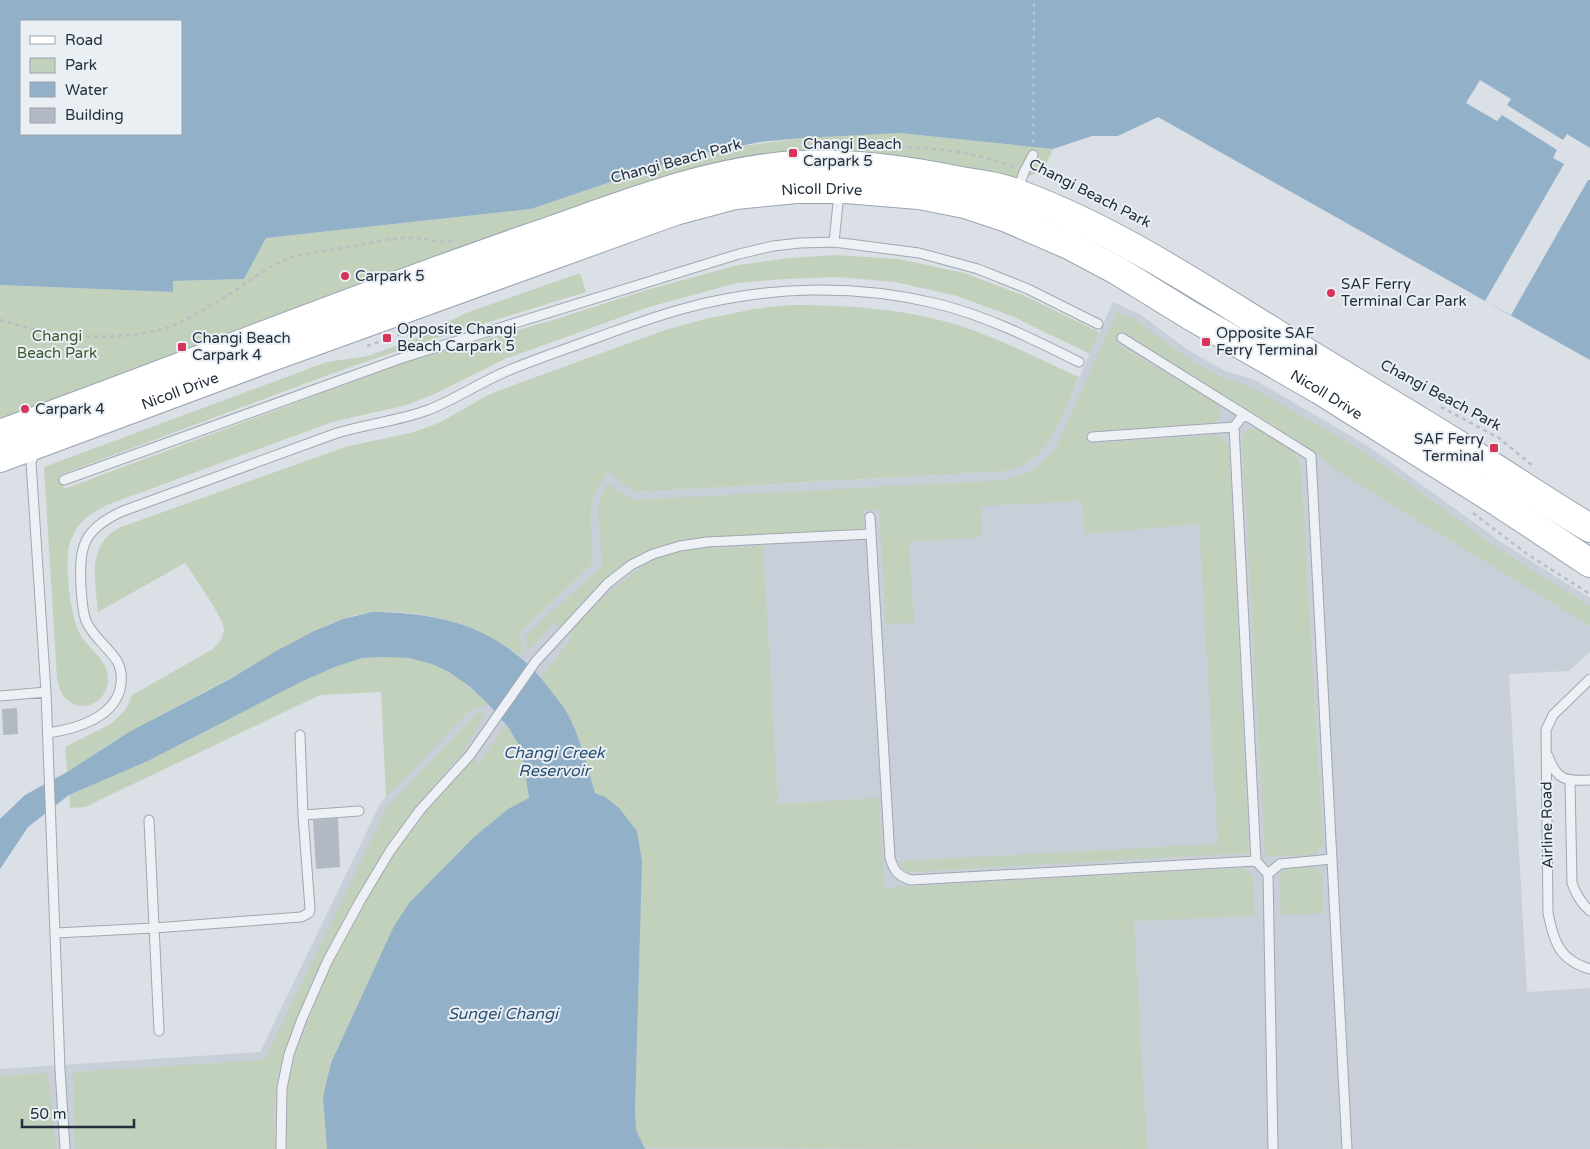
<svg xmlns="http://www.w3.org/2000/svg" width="1590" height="1149" viewBox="0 0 1590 1149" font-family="'Varela Round',sans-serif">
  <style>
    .built { fill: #c8cfd8 }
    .green { fill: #c2d1bb }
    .water { fill: #92b1c9; fill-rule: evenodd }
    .pier { fill: #dbe0e6 }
    .building { fill: #b2b9c3 }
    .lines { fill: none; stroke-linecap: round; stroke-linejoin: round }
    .service-casing { stroke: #a0a7b0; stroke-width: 11 }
    .primary-casing { stroke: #99a5b3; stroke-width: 30 }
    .path { stroke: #b9bec4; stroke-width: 2.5; stroke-dasharray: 4 4; stroke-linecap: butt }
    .service { stroke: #edf0f4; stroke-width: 9 }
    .primary { stroke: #fff; stroke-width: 28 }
    .poi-dot { fill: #d63559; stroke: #eaeff4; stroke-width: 2 }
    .labels { text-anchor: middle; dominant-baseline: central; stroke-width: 4; stroke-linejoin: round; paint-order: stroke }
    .poi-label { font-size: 15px; fill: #242f3d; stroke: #eaeff4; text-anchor: start }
    .street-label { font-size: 15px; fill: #242f3d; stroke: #eaeff4 }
    .park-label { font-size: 15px; fill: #3b5930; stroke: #eaeff4 }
    .water-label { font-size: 16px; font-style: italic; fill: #2c5173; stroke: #eaeff4 }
  </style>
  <rect width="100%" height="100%" fill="#dbe0e6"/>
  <path class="built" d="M 1113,302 L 1141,315 L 1188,350 L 1225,371 L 1255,380 L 1368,446 L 1501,542 L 1590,598 L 1590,652 L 1569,671 L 1509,674 L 1527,992 L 1590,988 L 1590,1149 L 0,1149 L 0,1069 L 260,1052 L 381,802 L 471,709 L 519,656 L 523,650 L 520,633 L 593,563 L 591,509 L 594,496 L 608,472 L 636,492 L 1008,471 L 1055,431 Z"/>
  <path class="green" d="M 874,133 L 899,133 L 1053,149 L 1044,169 L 1008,187 L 793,152 L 0,428 L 0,285 L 172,292 L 172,281 L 244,279 L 266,238 L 531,209 L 643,171 L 696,155 L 727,148 L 803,138 Z
    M 836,255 L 899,259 L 964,273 L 1025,296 L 1099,332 L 1090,354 L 1014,317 L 957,296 L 895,282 L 837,277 L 785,279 L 737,283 L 649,307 L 505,359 L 432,395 L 407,405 L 332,422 L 107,505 C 96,511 84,517 77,528 C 75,532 72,537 70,542 C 64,561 70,618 81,636 C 90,650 109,661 108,680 C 108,699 87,713 70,702 C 62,697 59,687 57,679 L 44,467 L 327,362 L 368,356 L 412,340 L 466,313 L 580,273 L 586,292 L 414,345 L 331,374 L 60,475 L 64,489 L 405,362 L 553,320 L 650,289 L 738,265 L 789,258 Z
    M 790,305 C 850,305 910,309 967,328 C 1006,342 1042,360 1079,377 C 1061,416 1053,457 1008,471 L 635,492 L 608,472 L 594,496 L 591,509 L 593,563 L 520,633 L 523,650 L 519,656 C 479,625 425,609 374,612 C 353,614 331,623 313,632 C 283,645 256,665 227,680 C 195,697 162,714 130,732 C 109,744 88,759 67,772 L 65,747 L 111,724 L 126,709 L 132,695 L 213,649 C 218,644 224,637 224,629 C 223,617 193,575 185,563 L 98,612 C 96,587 88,555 108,536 C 111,532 117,530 121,527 L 345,447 L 414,432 L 441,422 L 488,395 L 514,385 L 665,330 L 705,319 L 754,309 Z
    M 1117,312 L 1137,321 L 1184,356 L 1223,378 L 1253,388 L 1366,453 L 1497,548 L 1588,605 L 1590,607 L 1590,626 L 1334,469 L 1313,451 L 1122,332 L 1117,344 L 1216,403 L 1220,407 C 1222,415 1220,420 1212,423 L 1086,432 L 1087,444 L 1216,435 L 1222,437 L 1229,447 L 1249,853 L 910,872 L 904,870 L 899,861 L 1218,844 L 1199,524 L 1085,534 L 1082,501 L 981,506 L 982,537 L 909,542 L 914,623 L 886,624 L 879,510 L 863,510 L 863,530 C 829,532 795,533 760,535 C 716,537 666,535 628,561 C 602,578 581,604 560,627 L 554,624 L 528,651 L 525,636 L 602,566 L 598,511 L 601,496 L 608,484 L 633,500 L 988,481 C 1019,479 1038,472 1057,445 Z
    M 1255,428 L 1260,429 C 1278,440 1297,447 1301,469 L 1323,845 L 1315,854 L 1310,855 L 1265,856 L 1242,439 C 1244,432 1248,429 1255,428 Z
    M 763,546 L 778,804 L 879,798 L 884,888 L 1243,868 L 1253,877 L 1255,916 L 1134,921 L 1147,1149 L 644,1148 L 636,1130 L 635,1110 L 642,863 L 637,831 L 619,808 L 605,797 L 595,793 L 583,750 L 565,710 L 541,678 L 572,637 L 568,632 C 603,599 639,555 690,550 C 714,547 739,548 763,546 Z
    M 383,657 C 391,657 399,657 407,658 C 440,661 465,682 488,704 L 486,706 L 471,709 L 386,798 L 381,692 L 320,695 L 85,807 L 70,808 L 69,795 L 148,761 L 303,681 L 335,667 L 362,658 Z
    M 480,710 L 485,714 L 464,751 L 417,805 L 385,848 L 350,908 L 316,973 L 296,1020 L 281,1064 L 277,1080 L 274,1108 L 275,1149 L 75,1149 L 73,1072 L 264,1060 L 388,806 Z
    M 506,724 C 524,744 525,773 529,798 L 508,809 L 474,837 L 410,902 L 323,1097 L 327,1149 L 286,1149 L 286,1090 L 295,1055 L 332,962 L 363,906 L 396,851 L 427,811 L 473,760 L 479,764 Z
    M 1313,867 L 1321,872 L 1322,877 L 1323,913 L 1281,915 L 1279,878 L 1284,869 Z
    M 48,1073 L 56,1149 L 0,1149 L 0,1076 Z"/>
  <path class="water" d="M 0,0 L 1590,0 L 1590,360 L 1158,117 L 1118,136 L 1092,136 L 1053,149 L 899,133 L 803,138 L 760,142 L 696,155 L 643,171 L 531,209 L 266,238 L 244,279 L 173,281 L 173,292 L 0,285 ZM 21,21 L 181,21 L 181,134 L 21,134 Z
    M 372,612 C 447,612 506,630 552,692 C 556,698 562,704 566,711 C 580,736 587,765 595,793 L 605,797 L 619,808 L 637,831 L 642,862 L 635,1110 L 636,1130 L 645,1149 L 327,1149 L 323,1097 L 331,1063 L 394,926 L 410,902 L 474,837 L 508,809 L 529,798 L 522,751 L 509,728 L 488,704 L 470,687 L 449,672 L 432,664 L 409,658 L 384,657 L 362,658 L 335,667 L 303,681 L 148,761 L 69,795 L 28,827 L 0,869 L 0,819 L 25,795 L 67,772 L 129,732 L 230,679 L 276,651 L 312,632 L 343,619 Z"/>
  <path class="pier" d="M 1480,80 L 1511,99 L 1507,105 L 1563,140 L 1567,134 L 1590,148 L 1590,180 L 1588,180 L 1511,315 L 1485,301 L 1564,164 L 1553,158 L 1557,150 L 1502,115 L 1497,121 L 1466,103 Z"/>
  <path class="building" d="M 17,708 L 18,734 L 3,735 L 2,709 Z
    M 338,818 L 340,867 L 316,869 L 313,820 Z"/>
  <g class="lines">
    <g class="service-casing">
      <path id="service" d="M 1017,192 L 1024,172 L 1033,155
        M 834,242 L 838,203 L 843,193
        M 1122,338 L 1311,456 L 1347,1149
        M 1092,437 L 1234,427
        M 35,451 L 31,462 L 46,692 L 60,1069 L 65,1149
        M 64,480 L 402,358 L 739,254 L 773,246 L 800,243 L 834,242 L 919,253 L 978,269 L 1028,289 L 1098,324
        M 870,517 L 890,858 C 894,871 898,876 911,880 L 1256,861 L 1234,427 L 1244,414
        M 1590,679 L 1553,715 L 1546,730 L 1548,913 C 1554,942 1559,960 1590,969
        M 0,696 L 46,692
        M 48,733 C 76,729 118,717 121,683 C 122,675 121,668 117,661 C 108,647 93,637 86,621 C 82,610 82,599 81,587 C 79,546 83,529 123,511 L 337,433 C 367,424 398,421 428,410 C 457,399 483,380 512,369 C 539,358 566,349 593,339 C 624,328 655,316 686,308 C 767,286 853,284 934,303 C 985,315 1033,339 1079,362
        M 1548,756 C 1557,781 1566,781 1590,780
        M 1570,781 L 1572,883 C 1576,895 1581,903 1590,911
        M 303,815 L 359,811
        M 149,820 L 159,1031
        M 1256,861 L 1268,874 L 1280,864 L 1332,859
        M 1268,874 L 1273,1149
        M 56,933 L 154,928 L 301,917 L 309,913 L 310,909 L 303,815 L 300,735
        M 281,1149 L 282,1088 L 289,1054 L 302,1019 L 327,962 L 360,901 L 390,851 L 420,810 L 470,755 L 536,661 L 608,583 L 631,565 L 653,554 L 680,546 L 707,542 L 871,534"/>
    </g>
    <g class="primary-casing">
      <g id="primary">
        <path d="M 0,434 C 180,369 357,297 538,235 C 622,206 708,170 797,165 C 852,162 908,170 961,181 C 981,184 1002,187 1021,195 C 1110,228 1191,281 1272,331 C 1336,371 1401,409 1465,449 C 1507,475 1548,503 1590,528"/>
        <path id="s1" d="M 0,458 L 255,363 L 675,211 L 735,195 L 796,189 L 845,189 L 919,195 L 965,204 L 1007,218 L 1069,245 L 1118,271 L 1191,316 L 1320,390 L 1498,502 L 1590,563"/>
      </g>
    </g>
    <path class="path" d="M 1033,143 L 1034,0
      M 892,147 C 932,147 976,152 1014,167
      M 0,320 C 22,326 44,333 67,335 C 104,338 149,338 183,321 C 197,314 210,306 223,298 C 247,284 269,264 295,256 L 398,238 L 417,238 L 444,242 L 453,241
      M 367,346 L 404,333
      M 1441,407 L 1499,438 L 1533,466
      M 1473,513 L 1527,554 L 1590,594"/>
    <use href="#service" class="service"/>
    <use href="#primary" class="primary"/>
  </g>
  <g class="poi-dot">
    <rect x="788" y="148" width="10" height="10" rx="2.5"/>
    <circle cx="345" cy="276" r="5"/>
    <circle cx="1331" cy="293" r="5"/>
    <rect x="382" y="333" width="10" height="10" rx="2.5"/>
    <rect x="1201" y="337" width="10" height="10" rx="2.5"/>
    <rect x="177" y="342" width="10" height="10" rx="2.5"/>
    <circle cx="25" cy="409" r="5"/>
    <rect x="1489" y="443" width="10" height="10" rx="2.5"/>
  </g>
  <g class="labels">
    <g class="poi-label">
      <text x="803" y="144">Changi Beach<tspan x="803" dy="17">Carpark 5</tspan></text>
      <text x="355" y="276">Carpark 5</text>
      <text x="1341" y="284">SAF Ferry<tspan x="1341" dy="17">Terminal Car Park</tspan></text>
      <text x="397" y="329">Opposite Changi<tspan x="397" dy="17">Beach Carpark 5</tspan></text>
      <text x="1216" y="333">Opposite SAF<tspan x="1216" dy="17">Ferry Terminal</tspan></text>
      <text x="192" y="338">Changi Beach<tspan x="192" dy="17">Carpark 4</tspan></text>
      <text x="35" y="409">Carpark 4</text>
      <text x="1484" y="439" text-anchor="end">SAF Ferry<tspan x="1484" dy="17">Terminal</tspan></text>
    </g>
    <g class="street-label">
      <text transform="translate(676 161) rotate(-15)">Changi Beach Park</text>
      <text stroke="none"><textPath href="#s1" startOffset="868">Nicoll Drive</textPath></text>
      <text transform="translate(1090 193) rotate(27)">Changi Beach Park</text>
      <text stroke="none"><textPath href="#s1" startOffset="192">Nicoll Drive</textPath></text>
      <text stroke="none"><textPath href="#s1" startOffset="1422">Nicoll Drive</textPath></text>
      <text transform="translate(1441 395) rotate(28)">Changi Beach Park</text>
      <text transform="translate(1547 825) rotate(-91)">Airline Road</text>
    </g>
    <g class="park-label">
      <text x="57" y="336">Changi<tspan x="57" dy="17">Beach Park</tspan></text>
    </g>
    <g class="water-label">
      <text x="554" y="753">Changi Creek<tspan x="554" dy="18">Reservoir</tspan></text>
      <text x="503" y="1014">Sungei Changi</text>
    </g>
  </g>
  <rect x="20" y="20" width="162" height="115" fill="#eaeff4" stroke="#9ba2ab"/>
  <rect x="30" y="36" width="25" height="8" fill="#ffffff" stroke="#9ba2ab"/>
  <text x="65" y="45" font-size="15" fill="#242f3d">Road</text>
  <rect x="30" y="58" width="25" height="15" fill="#c2d1bb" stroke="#9ba2ab"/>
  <text x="65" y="70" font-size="15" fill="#242f3d">Park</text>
  <rect x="30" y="82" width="25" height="15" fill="#92b1c9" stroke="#9ba2ab"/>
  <text x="65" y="95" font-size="15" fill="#242f3d">Water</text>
  <rect x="30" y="108" width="25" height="15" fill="#b2b9c3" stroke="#9ba2ab"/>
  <text x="65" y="120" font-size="15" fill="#242f3d">Building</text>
  <path d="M22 1119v8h112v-8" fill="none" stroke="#242f3d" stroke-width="2.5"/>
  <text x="30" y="1119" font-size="15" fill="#242f3d" stroke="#eaeff4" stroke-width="4" paint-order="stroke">50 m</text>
</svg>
